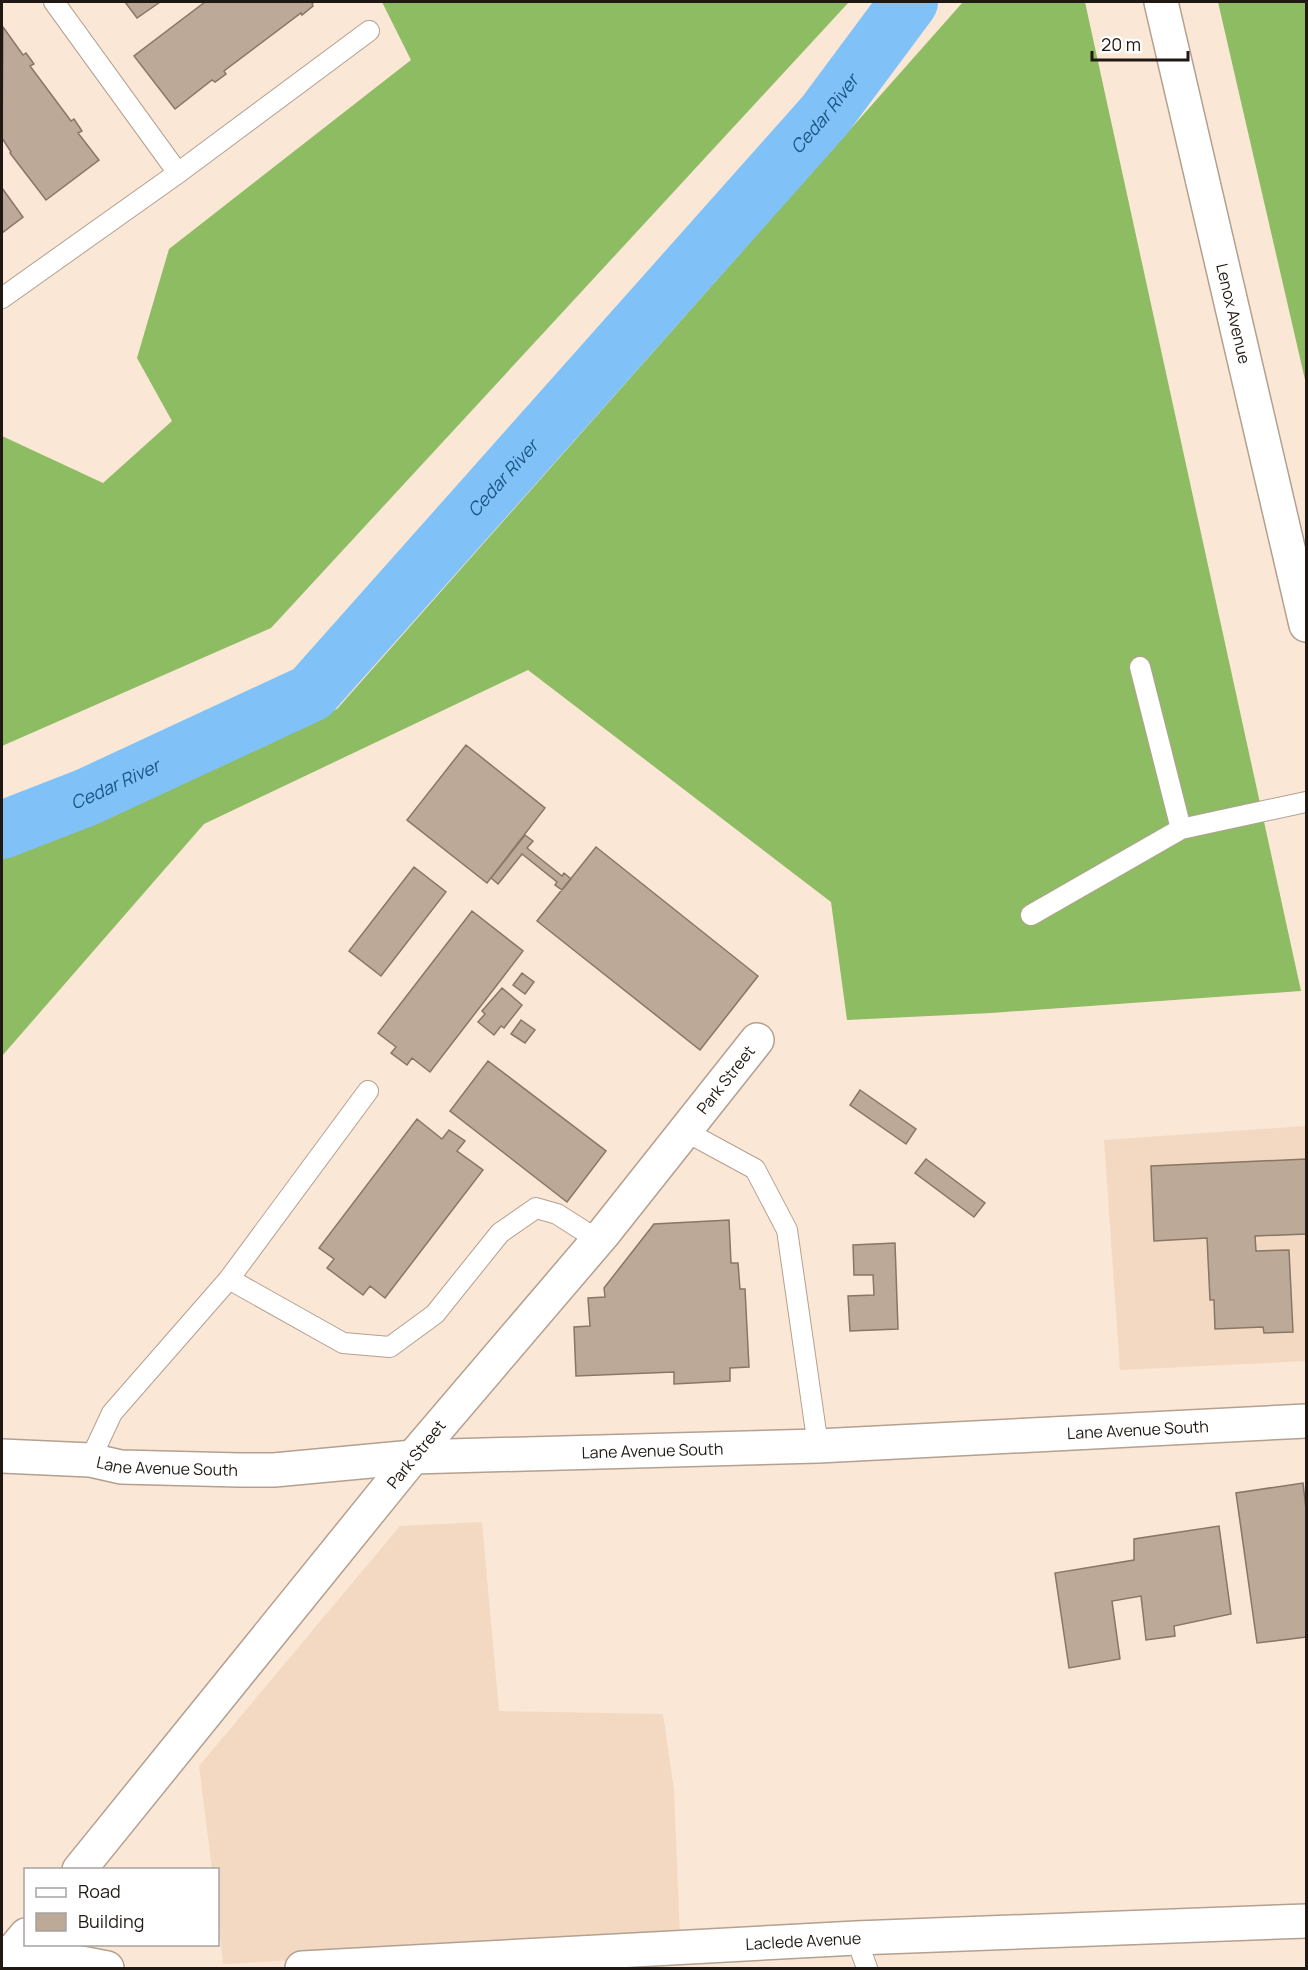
<svg xmlns="http://www.w3.org/2000/svg" width="1308" height="1970" viewBox="0 0 1308 1970" font-family="Manrope,sans-serif">
  <style>
    .built { fill: #f3d9c2 }
    .forest { fill: #8dbc62 }
    .lines { fill: none; stroke-linecap: round; stroke-linejoin: round }
    .river { stroke: #80c1f8; stroke-width: 58 }
    .building { fill: #bca998; stroke: #887666; stroke-width: 1.5 }
    .service-casing { stroke: #b3a090; stroke-width: 22 }
    .minor-casing { stroke: #b3a090; stroke-width: 36 }
    .tertiary-casing { stroke: #b3a090; stroke-width: 36 }
    .secondary-casing { stroke: #b3a090; stroke-width: 36 }
    .service { stroke: #fff; stroke-width: 20 }
    .minor { stroke: #fff; stroke-width: 33 }
    .tertiary { stroke: #fff; stroke-width: 33 }
    .secondary { stroke: #fff; stroke-width: 33 }
    .labels { text-anchor: middle; dominant-baseline: central; stroke-width: 4.5; stroke-linejoin: round; paint-order: stroke }
    .street-label { font-size: 16px; fill: #201913; stroke: #fff }
    .water-label { font-size: 18px; font-style: italic; fill: #185582; stroke: #fff }
  </style>
  <rect width="100%" height="100%" fill="#fbe7d5"/>
  <path class="built" d="M 1306,1126 L 1306,1361 L 1120,1370 L 1104,1140 Z
    M 482,1522 L 499,1711 L 663,1714 L 674,1790 L 680,1939 L 223,1964 L 218,1918 L 218,1870 L 212,1869 L 199,1766 L 400,1526 Z"/>
  <path class="forest" d="M 382,2 L 849,2 L 271,628 L 2,746 L 2,436 L 103,483 L 172,421 L 137,358 L 169,249 L 411,60 Z
    M 963,2 L 1085,2 L 1301,991 L 991,1013 L 847,1020 L 831,902 L 528,670 L 204,824 L 2,1056 L 2,854 L 337,709 Z
    M 1218,2 L 1306,2 L 1306,384 Z"/>
  <g class="lines">
    <path class="river" id="s1" d="M 2,830 L 87,797 L 311,693 L 825,115 L 909,2"/>
  </g>
  <path class="building" d="M 125,2 L 160,2 L 137,18 Z
    M 205,2 L 314,2 L 312,4 L 313,6 L 302,15 L 301,13 L 224,71 L 226,74 L 215,82 L 212,80 L 175,109 L 134,56 Z
    M 3,27 L 23,55 L 26,53 L 34,64 L 30,66 L 71,121 L 74,119 L 82,131 L 78,133 L 99,160 L 46,200 L 10,153 L 11,152 L 2,138 Z
    M 2,188 L 23,217 L 2,233 Z
    M 466,745 L 545,808 L 487,883 L 407,820 Z
    M 525,835 L 533,841 L 527,848 L 562,876 L 564,873 L 571,879 L 562,890 L 555,885 L 557,882 L 522,854 L 498,884 L 491,878 Z
    M 596,847 L 758,976 L 700,1050 L 537,921 Z
    M 414,867 L 446,892 L 381,976 L 349,951 Z
    M 472,911 L 523,951 L 430,1072 L 412,1058 L 407,1065 L 391,1053 L 396,1047 L 378,1033 Z
    M 522,973 L 534,982 L 525,994 L 513,985 Z
    M 502,988 L 522,1005 L 504,1028 L 501,1026 L 494,1035 L 478,1022 L 485,1014 L 482,1011 Z
    M 521,1020 L 535,1030 L 525,1043 L 511,1034 Z
    M 488,1061 L 606,1151 L 567,1202 L 450,1111 Z
    M 860,1090 L 916,1129 L 906,1144 L 850,1105 Z
    M 417,1119 L 442,1139 L 449,1130 L 465,1141 L 457,1151 L 483,1170 L 385,1298 L 370,1286 L 363,1295 L 327,1268 L 334,1259 L 319,1248 Z
    M 926,1159 L 985,1203 L 974,1217 L 915,1173 Z
    M 1306,1159 L 1306,1234 L 1255,1236 L 1256,1251 L 1289,1250 L 1293,1332 L 1264,1333 L 1263,1327 L 1215,1329 L 1214,1300 L 1210,1300 L 1207,1238 L 1154,1241 L 1151,1166 Z
    M 729,1220 L 731,1263 L 738,1263 L 740,1289 L 745,1289 L 749,1367 L 730,1368 L 730,1381 L 674,1384 L 674,1372 L 576,1376 L 574,1327 L 590,1326 L 588,1298 L 605,1297 L 604,1288 L 654,1224 Z
    M 895,1243 L 898,1329 L 850,1331 L 848,1296 L 874,1295 L 873,1275 L 854,1275 L 853,1245 Z
    M 1303,1483 L 1306,1509 L 1306,1637 L 1257,1643 L 1236,1493 Z
    M 1219,1526 L 1231,1614 L 1174,1626 L 1175,1636 L 1146,1640 L 1141,1596 L 1112,1601 L 1120,1659 L 1069,1668 L 1055,1573 L 1134,1560 L 1134,1539 Z"/>
  <g class="lines">
    <g class="service-casing">
      <path id="service" d="M 54,2 L 178,173
        M 2,298 L 178,173 L 369,31
        M 1140,667 L 1181,829 L 1306,802
        M 1031,915 L 1181,829
        M 685,1131 L 755,1169 L 787,1230 L 818,1446
        M 229,1279 L 343,1343 L 390,1347 L 435,1314 L 500,1233 L 536,1208 L 557,1214 L 598,1240
        M 90,1460 L 112,1413 L 229,1279 L 368,1091
        M 856,1938 L 867,1968"/>
    </g>
    <g class="minor-casing">
      <g id="minor">
        <path id="s2" d="M 413,1457 L 604,1233 L 757,1040"/>
        <path d="M 13,1950 L 107,1968"/>
        <path id="s3" d="M 302,1968 L 856,1938 L 1306,1921"/>
      </g>
    </g>
    <g class="tertiary-casing">
      <path id="tertiary" d="M 79,1870 L 413,1457
        M 2,1964 L 26,1935"/>
    </g>
    <g class="secondary-casing">
      <g id="secondary">
        <path id="s4" d="M 1161,2 L 1306,625"/>
        <path id="s5" d="M 2,1456 L 90,1460 L 121,1467 L 239,1470 L 274,1470 L 413,1457 L 818,1446 L 1306,1421"/>
      </g>
    </g>
    <use href="#service" class="service"/>
    <use href="#minor" class="minor"/>
    <use href="#tertiary" class="tertiary"/>
    <use href="#secondary" class="secondary"/>
  </g>
  <g class="labels">
    <g class="street-label">
      <text stroke="none"><textPath href="#s4" startOffset="320">Lenox Avenue</textPath></text>
      <text stroke="none"><textPath href="#s2" startOffset="490">Park Street</textPath></text>
      <text stroke="none"><textPath href="#s5" startOffset="1138">Lane Avenue South</textPath></text>
      <text stroke="none"><textPath href="#s5" startOffset="652">Lane Avenue South</textPath></text>
      <text transform="translate(416 1454) rotate(-51)">Park Street</text>
      <text stroke="none"><textPath href="#s5" startOffset="166">Lane Avenue South</textPath></text>
      <text stroke="none"><textPath href="#s3" startOffset="502">Laclede Avenue</textPath></text>
    </g>
    <g class="water-label">
      <text stroke="none"><textPath href="#s1" startOffset="1112">Cedar River</textPath></text>
      <text stroke="none"><textPath href="#s1" startOffset="626">Cedar River</textPath></text>
      <text stroke="none"><textPath href="#s1" startOffset="122">Cedar River</textPath></text>
    </g>
  </g>
  <rect width="1308" height="1970" fill="none" stroke="#201913" stroke-width="6"/>
  <rect x="24" y="1868" width="195" height="78" fill="#ffffff" stroke="#a6a3a1" stroke-width="1.5"/>
  <rect x="36" y="1888" width="30" height="9" fill="#ffffff" stroke="#a6a3a1" stroke-width="1.5"/>
  <text x="78" y="1898" font-size="18" fill="#201913">Road</text>
  <rect x="36" y="1913" width="30" height="18" fill="#bca998" stroke="#a6a3a1" stroke-width="1.5"/>
  <text x="78" y="1928" font-size="18" fill="#201913">Building</text>
  <path d="M1092 51v9h96v-9" fill="none" stroke="#201913" stroke-width="3"/>
  <text x="1101" y="51" font-size="18" fill="#201913" stroke="#ffffff" stroke-width="4.5" paint-order="stroke">20 m</text>
</svg>
